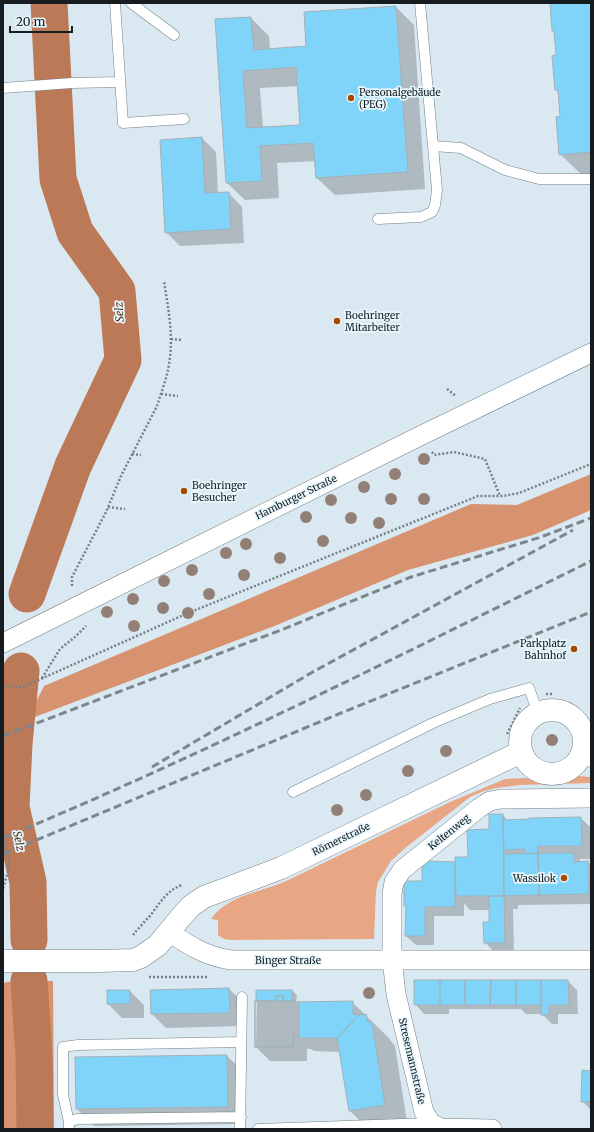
<svg xmlns="http://www.w3.org/2000/svg" width="594" height="1132" viewBox="0 0 594 1132" font-family="Merriweather,serif">
  <style>
    .green { fill: #e9a684 }
    .forest { fill: #d79270 }
    .shadow { fill: #0003; fill-rule: evenodd }
    .lines { fill: none; stroke-linecap: round; stroke-linejoin: round }
    .river { stroke: #bc7958; stroke-width: 37 }
    .building { fill: #81d4f9; stroke: #a2b1b8; fill-rule: evenodd }
    .service-casing { stroke: #728087; stroke-width: 11 }
    .minor-casing { stroke: #728087; stroke-width: 20 }
    .secondary-casing { stroke: #728087; stroke-width: 23 }
    .path { stroke: #768186; stroke-width: 2.5; stroke-dasharray: 2 2; stroke-linecap: butt }
    .service { stroke: #fff; stroke-width: 10 }
    .minor { stroke: #fff; stroke-width: 19 }
    .secondary { stroke: #fff; stroke-width: 22 }
    .rail { stroke: #7c878d; stroke-width: 3; stroke-dasharray: 8 4; stroke-linecap: butt }
    .tree { fill: #928076 }
    .poi-dot { fill: #aa4902; stroke: #e7f7fe; stroke-width: 1.5 }
    .labels { text-anchor: middle; dominant-baseline: central; stroke-width: 3.5; stroke-linejoin: round; paint-order: stroke }
    .poi-label { font-size: 10px; fill: #161c1f; stroke: #e7f7fe; text-anchor: start }
    .street-label { font-size: 10px; fill: #161c1f; stroke: #e7f7fe }
    .water-label { font-size: 11px; font-style: italic; fill: #53260d; stroke: #e7f7fe }
  </style>
  <rect width="100%" height="100%" fill="#dae9f1"/>
  <path class="green" d="M 578,776 L 591,777 L 591,783 L 521,785 L 496,788 L 484,791 L 470,797 L 404,849 L 391,861 L 378,882 L 376,891 L 374,939 L 231,940 L 224,939 L 218,935 L 218,920 L 211,919 C 227,896 260,892 284,882 L 450,802 L 505,779 L 526,778 L 548,783 L 556,783 Z"/>
  <path class="forest" d="M 591,474 L 591,510 L 533,535 L 408,570 L 277,625 L 27,720 L 44,686 L 471,504 L 517,505 Z
    M 13,981 L 53,981 L 54,1129 L 3,1129 L 3,983 Z"/>
  <path class="shadow" d="M 551,3 L 591,3 L 591,177 L 584,177 L 560,154 L 561,117 L 559,93 L 556,90 L 553,57 L 557,56 L 555,33 L 553,31 Z
    M 396,7 L 414,25 L 425,189 L 335,195 L 317,178 L 316,161 L 277,163 L 279,198 L 245,200 L 227,183 L 216,20 L 251,18 L 269,36 L 270,50 L 307,47 ZM 299,86 L 301,126 L 263,128 L 260,88 Z
    M 202,138 L 216,152 L 218,194 L 229,193 L 242,207 L 244,243 L 180,246 L 166,232 Z
    M 503,815 L 508,821 L 581,818 L 591,828 L 591,859 L 579,859 L 582,862 L 588,862 L 591,865 L 591,904 L 518,905 L 518,909 L 513,909 L 514,952 L 494,952 L 485,942 L 490,923 L 490,910 L 470,910 L 464,903 L 464,916 L 434,916 L 434,945 L 416,945 L 406,936 L 407,908 L 405,906 L 423,882 L 455,863 L 456,864 L 469,858 Z
    M 568,981 L 577,990 L 578,1014 L 558,1014 L 558,1024 L 552,1024 L 542,1014 L 526,1014 L 521,1009 L 449,1009 L 449,1014 L 424,1014 L 415,1004 Z
    M 229,989 L 243,1002 L 243,1026 L 166,1028 L 152,1014 L 151,991 Z
    M 292,990 L 297,995 L 296,1003 L 352,1002 L 389,1038 L 390,1040 L 395,1046 L 408,1128 L 368,1129 L 350,1111 L 341,1052 L 314,1051 L 311,1049 L 307,1049 L 307,1061 L 270,1061 L 256,1047 L 257,991 Z
    M 130,991 L 144,1005 L 144,1018 L 122,1018 L 108,1004 Z
    M 227,1056 L 245,1073 L 245,1124 L 94,1126 L 77,1109 Z
    M 591,1072 L 591,1110 L 582,1101 Z"/>
  <g class="lines">
    <path class="river" d="M 27,594 L 73,466 L 123,360 L 117,291 L 75,232 L 58,179 L 49,3
      M 21,671 L 14,744 L 11,807 L 28,882 L 29,940
      M 29,981 L 34,1056 L 35,1129"/>
  </g>
  <path class="building" d="M 550,3 L 591,3 L 591,152 L 559,155 L 556,117 L 560,116 L 558,90 L 555,90 L 552,56 L 556,55 L 554,31 L 552,31 Z
    M 396,6 L 408,172 L 316,178 L 313,143 L 260,146 L 262,181 L 226,183 L 215,19 L 251,17 L 254,50 L 306,46 L 304,12 ZM 296,67 L 300,125 L 247,128 L 243,71 Z
    M 202,137 L 205,193 L 229,192 L 231,229 L 165,233 L 160,140 Z
    M 489,814 L 503,814 L 504,896 L 456,896 L 455,857 L 468,857 L 467,830 L 489,829 Z
    M 581,817 L 582,846 L 538,846 L 538,853 L 525,854 L 525,849 L 504,850 L 503,820 L 529,819 L 529,818 Z
    M 538,853 L 539,895 L 504,896 L 504,854 Z
    M 538,853 L 574,853 L 574,862 L 588,861 L 589,894 L 539,895 Z
    M 428,861 L 455,862 L 455,907 L 425,907 L 425,936 L 405,936 L 406,906 L 404,906 L 404,881 L 422,881 L 422,867 Z
    M 489,896 L 504,896 L 505,943 L 484,943 L 483,922 L 489,922 Z
    M 414,980 L 440,980 L 440,1005 L 414,1005 Z
    M 440,980 L 465,980 L 465,1005 L 440,1005 Z
    M 465,980 L 491,980 L 490,1005 L 465,1005 Z
    M 491,980 L 516,980 L 516,1005 L 490,1005 Z
    M 516,980 L 541,980 L 541,1005 L 516,1005 Z
    M 541,980 L 568,980 L 569,1005 L 549,1005 L 549,1015 L 541,1015 Z
    M 229,988 L 230,1013 L 151,1014 L 150,990 Z
    M 107,990 L 130,990 L 130,1004 L 107,1004 Z
    M 256,990 L 292,990 L 292,1001 L 256,1001 Z
    M 276,996 L 283,996 L 283,1001 L 293,1001 L 293,1002 L 353,1001 L 353,1014 L 359,1015 L 337,1038 L 299,1038 L 299,1035 L 293,1035 L 293,1047 L 255,1047 L 255,1001 L 276,1001 Z
    M 276,996 L 283,996 L 283,1001 L 299,1002 L 299,1035 L 293,1035 L 293,1047 L 255,1047 L 255,1001 L 276,1001 Z
    M 366,1014 L 368,1022 L 372,1022 L 385,1105 L 349,1111 L 337,1038 L 359,1015 Z
    M 227,1055 L 228,1107 L 76,1109 L 75,1057 Z
    M 582,1070 L 591,1071 L 591,1102 L 581,1102 Z"/>
  <g class="lines">
    <g class="service-casing">
      <path id="service" d="M 115,3 L 123,123 L 184,119
        M 131,3 L 174,35
        M 3,88 L 72,83 L 120,82
        M 433,146 L 461,148 L 505,170 L 539,179 L 591,179
        M 378,219 L 421,217 L 432,212 L 435,205 L 437,190 L 420,3
        M 580,758 L 591,762
        M 293,792 L 433,723 L 490,699 L 529,688 L 538,713
        M 69,1122 L 63,1095 L 63,1047 L 78,1045 L 241,1042
        M 69,1129 L 69,1122 L 77,1119 L 241,1117
        M 240,1129 L 242,997
        M 258,1129 L 431,1123"/>
    </g>
    <g class="minor-casing">
      <path id="minor" d="M 3,643 L 422,435 L 591,353
        M 169,932 C 190,946 205,956 231,960 L 591,960
        M 492,1129 L 441,1128 L 431,1123 L 424,1112 L 396,994 L 392,959 L 392,894 L 394,882 L 402,870 L 479,808 L 490,801 L 501,799 L 591,798"/>
    </g>
    <g class="secondary-casing">
      <path id="secondary" d="M520 742a32 32 0 1 1 64 0a32 32 0 1 1-64 0Z
        M 3,961 L 100,961 L 133,960 L 141,957 L 158,945 L 181,917 L 191,906 L 204,897 L 281,868 L 521,752"/>
    </g>
    <path class="path" d="M 171,339 L 182,340
      M 447,389 L 456,396
      M 161,394 L 178,396
      M 432,452 L 434,455 L 454,452 L 485,459 L 500,496
      M 132,454 L 141,455
      M 108,507 L 125,509
      M 72,586 L 72,577 L 106,512 L 121,476 L 157,406 C 161,393 167,378 169,364 C 174,336 168,308 164,281
      M 42,678 L 60,649 L 75,637 L 86,626
      M 3,686 L 23,687 L 188,613 L 478,496 L 503,496 L 519,493 L 591,464
      M 546,694 L 554,694
      M 507,734 L 520,708
      M 3,832 L 10,864 L 3,889
      M 133,935 C 138,929 144,922 150,916 C 159,904 167,890 182,885
      M 149,977 L 208,977"/>
    <use href="#service" class="service"/>
    <use href="#minor" class="minor"/>
    <use href="#secondary" class="secondary"/>
    <path class="rail" d="M 3,736 L 281,630 L 411,577 L 541,537 L 591,518
      M 152,767 L 311,673 L 573,530
      M 3,838 C 203,755 397,657 591,561
      M 3,854 L 341,713 L 591,612"/>
  </g>
  <g class="tree">
    <circle cx="424" cy="459" r="6"/>
    <circle cx="395" cy="474" r="6"/>
    <circle cx="364" cy="487" r="6"/>
    <circle cx="391" cy="499" r="6"/>
    <circle cx="424" cy="499" r="6"/>
    <circle cx="331" cy="500" r="6"/>
    <circle cx="306" cy="517" r="6"/>
    <circle cx="351" cy="518" r="6"/>
    <circle cx="379" cy="523" r="6"/>
    <circle cx="323" cy="541" r="6"/>
    <circle cx="246" cy="544" r="6"/>
    <circle cx="226" cy="553" r="6"/>
    <circle cx="280" cy="558" r="6"/>
    <circle cx="192" cy="570" r="6"/>
    <circle cx="244" cy="575" r="6"/>
    <circle cx="164" cy="581" r="6"/>
    <circle cx="209" cy="594" r="6"/>
    <circle cx="133" cy="599" r="6"/>
    <circle cx="163" cy="608" r="6"/>
    <circle cx="107" cy="612" r="6"/>
    <circle cx="188" cy="613" r="6"/>
    <circle cx="134" cy="626" r="6"/>
    <circle cx="552" cy="740" r="6"/>
    <circle cx="446" cy="751" r="6"/>
    <circle cx="408" cy="771" r="6"/>
    <circle cx="366" cy="795" r="6"/>
    <circle cx="337" cy="810" r="6"/>
    <circle cx="369" cy="993" r="6"/>
  </g>
  <g class="poi-dot">
    <circle cx="351" cy="98" r="4"/>
    <circle cx="337" cy="321" r="4"/>
    <circle cx="184" cy="491" r="4"/>
    <circle cx="574" cy="649" r="4"/>
    <circle cx="564" cy="878" r="4"/>
  </g>
  <g class="labels">
    <g class="poi-label">
      <text x="359" y="92">Personalgebäude<tspan x="359" dy="12">(PEG)</tspan></text>
      <text x="345" y="315">Boehringer<tspan x="345" dy="12">Mitarbeiter</tspan></text>
      <text x="192" y="485">Boehringer<tspan x="192" dy="12">Besucher</tspan></text>
      <text x="566" y="643" text-anchor="end">Parkplatz<tspan x="566" dy="12">Bahnhof</tspan></text>
      <text x="556" y="878" text-anchor="end">Wassilok</text>
    </g>
    <g class="street-label">
      <text transform="translate(296 497) rotate(-26)">Hamburger Straße</text>
      <text transform="translate(449 832) rotate(-39)">Keltenweg</text>
      <text transform="translate(341 839) rotate(-26)">Römerstraße</text>
      <text x="288" y="960">Binger Straße</text>
      <text transform="translate(412 1061) rotate(77)">Stresemannstraße</text>
    </g>
    <g class="water-label">
      <text transform="translate(119 312) rotate(-94)">Selz</text>
      <text transform="translate(19 841) rotate(78)">Selz</text>
    </g>
  </g>
  <rect width="594" height="1132" fill="none" stroke="#161c1f" stroke-width="8"/>
  <path d="M10 26v6h62v-6" fill="none" stroke="#161c1f" stroke-width="2"/>
  <text x="16" y="26" font-size="12" fill="#161c1f" stroke="#e7f7fe" stroke-width="3" paint-order="stroke">20 m</text>
</svg>
